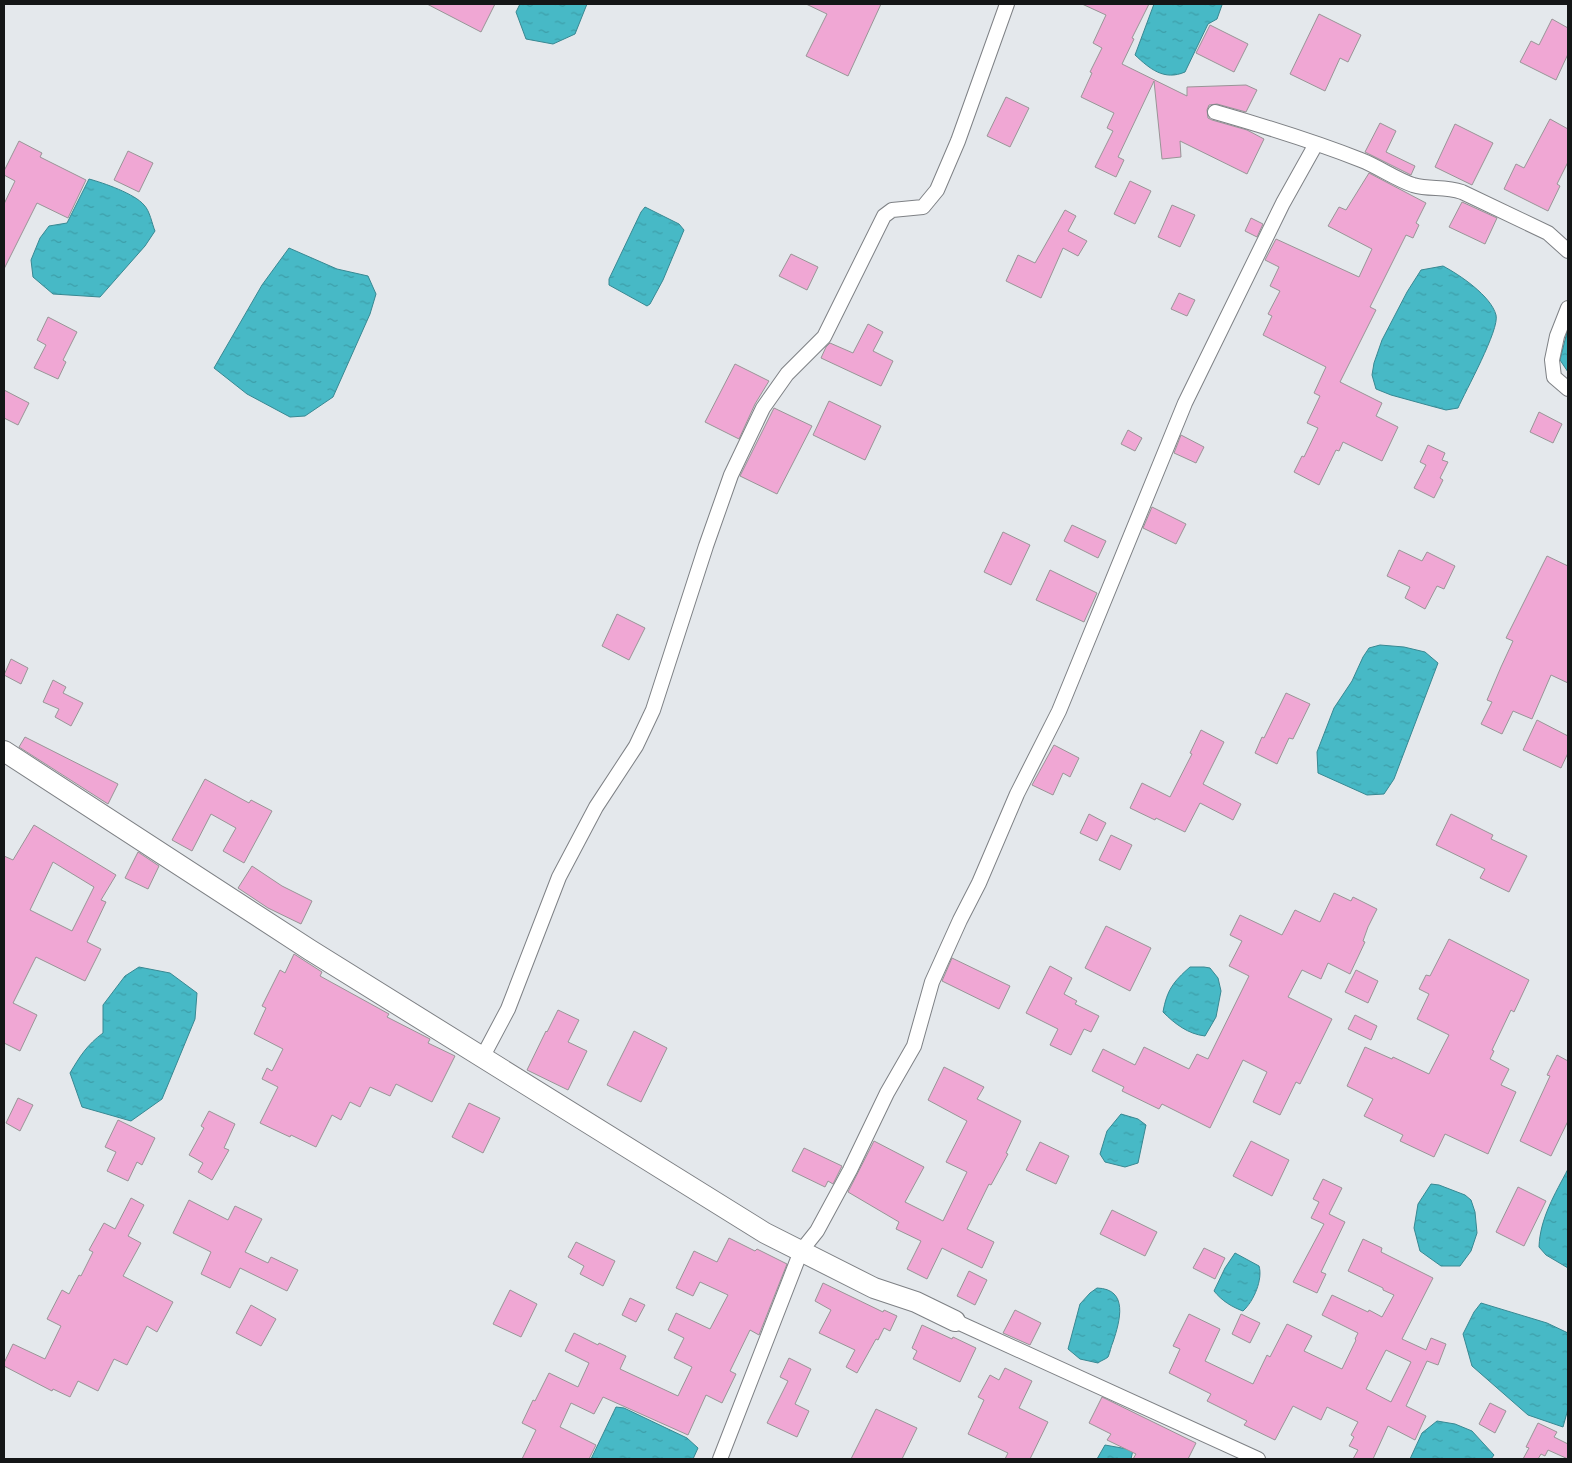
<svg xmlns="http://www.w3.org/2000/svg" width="1572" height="1463" viewBox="0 0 1572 1463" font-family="Signika,sans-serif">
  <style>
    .water { fill: url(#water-ripples); stroke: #388892 }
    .building { fill: #f0a7d4; stroke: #999597; fill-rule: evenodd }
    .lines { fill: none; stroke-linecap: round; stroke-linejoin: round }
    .street-casing { stroke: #7e8185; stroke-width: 16 }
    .secondary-casing { stroke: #7e8185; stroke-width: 22 }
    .street { stroke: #fff; stroke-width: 14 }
    .secondary { stroke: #fff; stroke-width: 20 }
  </style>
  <defs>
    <pattern id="water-ripples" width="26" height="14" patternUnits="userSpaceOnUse" patternTransform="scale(1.25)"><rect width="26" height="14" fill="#47b9c6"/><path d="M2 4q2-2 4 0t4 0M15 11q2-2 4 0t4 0" fill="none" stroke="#3d9ea9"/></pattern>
  </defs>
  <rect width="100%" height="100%" fill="#e4e8ec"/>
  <path class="water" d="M 520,4 L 587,4 L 575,34 L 553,44 L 526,39 L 516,12 Z
    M 1154,4 L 1221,4 L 1222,5 L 1217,19 L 1208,24 L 1185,72 C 1164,81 1150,69 1135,55 Z
    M 89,179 C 104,183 135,194 144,205 C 150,211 152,224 155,231 L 145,246 L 100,297 L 53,294 L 33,277 L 31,260 L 40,238 L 49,226 L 67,223 Z
    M 645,207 L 679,224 L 684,230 L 663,280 L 650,304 L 647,306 L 609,285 L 609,279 L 641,212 Z
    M 289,248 L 337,269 L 368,276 L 376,294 L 370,314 L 333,397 L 305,416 L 290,417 L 247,394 L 214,368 L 262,285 Z
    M 1443,266 C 1460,275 1491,296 1496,315 C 1500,329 1465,392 1458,408 L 1446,410 L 1431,406 L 1391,395 L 1376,389 L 1372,375 L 1374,363 L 1382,340 L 1407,292 L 1421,270 Z
    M 1568,328 L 1568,372 L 1560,360 Z
    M 1380,645 L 1404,647 L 1425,652 L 1438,663 L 1394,779 L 1384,794 L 1367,795 L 1318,773 L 1317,752 L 1334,708 L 1352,681 L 1363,657 L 1369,648 Z
    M 139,967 L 170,973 L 197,993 L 195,1019 L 162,1099 L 131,1121 L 82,1107 L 70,1073 C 80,1056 87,1045 103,1033 L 103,1005 L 125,976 Z
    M 1190,967 L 1204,967 L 1210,968 L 1218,978 L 1221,991 L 1216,1017 L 1205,1036 C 1188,1034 1175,1024 1163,1012 C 1167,990 1173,982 1190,967 Z
    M 1121,1114 L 1138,1119 L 1146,1125 L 1138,1163 L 1125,1167 L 1105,1162 L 1100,1154 L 1107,1131 Z
    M 1568,1169 L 1568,1268 L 1546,1255 L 1539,1247 C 1540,1218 1555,1194 1568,1169 Z
    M 1431,1184 L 1439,1185 L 1465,1195 L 1471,1200 L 1475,1212 L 1477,1233 L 1471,1251 L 1460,1266 L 1441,1266 L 1420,1251 L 1414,1228 L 1418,1204 Z
    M 1235,1253 L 1259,1266 C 1263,1279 1254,1301 1243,1311 C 1232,1307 1222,1301 1214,1291 L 1225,1268 Z
    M 1097,1288 C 1129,1289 1120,1321 1113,1342 C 1111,1346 1110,1353 1108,1357 C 1106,1359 1100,1361 1098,1363 L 1080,1359 L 1068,1349 L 1080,1304 L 1090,1293 Z
    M 1481,1303 L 1547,1323 L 1568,1333 L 1568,1409 L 1563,1427 L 1528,1415 L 1472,1366 L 1463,1334 L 1474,1312 Z
    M 616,1407 L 624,1408 L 687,1438 L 698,1448 L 693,1459 L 591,1459 Z
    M 1437,1421 L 1455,1424 L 1472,1431 L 1494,1455 L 1491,1459 L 1410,1459 L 1422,1433 Z
    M 1105,1445 L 1133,1450 L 1131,1459 L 1097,1459 Z"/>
  <path class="building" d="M 427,4 L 495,4 L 481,32 Z
    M 806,4 L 881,4 L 848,76 L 806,56 L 827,14 Z
    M 1082,4 L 1149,4 L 1132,38 L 1134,39 L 1122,64 L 1187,96 L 1187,87 L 1246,85 L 1257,90 L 1246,112 L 1217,104 L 1209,105 L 1207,110 L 1208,118 L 1212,120 L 1247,130 L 1264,139 L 1247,174 L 1180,141 L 1181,157 L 1162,159 L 1154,81 L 1118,157 L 1124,160 L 1116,177 L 1095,167 L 1113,131 L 1107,128 L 1114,113 L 1081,97 L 1092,73 L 1090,72 L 1102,48 L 1093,43 L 1106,15 Z
    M 1319,14 L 1361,35 L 1348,62 L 1340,58 L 1325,91 L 1290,74 Z
    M 1552,19 L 1568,28 L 1568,54 L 1556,80 L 1520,62 L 1531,41 L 1539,45 Z
    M 1210,25 L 1248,44 L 1234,72 L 1196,53 Z
    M 1006,97 L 1029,108 L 1010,147 L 987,136 Z
    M 1550,119 L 1568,129 L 1568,162 L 1557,184 L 1560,186 L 1548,211 L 1504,189 L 1516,164 L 1524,168 Z
    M 1380,123 L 1396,131 L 1386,152 L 1415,166 L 1411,175 L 1365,152 Z
    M 1455,124 L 1493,143 L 1472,185 L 1435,167 Z
    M 19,141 L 42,153 L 40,157 L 86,180 L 68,218 L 37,203 L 4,269 L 4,204 L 15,181 L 4,175 L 4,171 Z
    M 128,151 L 153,163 L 139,192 L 114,180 Z
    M 1369,173 L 1426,203 L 1416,223 L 1419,225 L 1413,238 L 1406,235 L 1370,307 L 1376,310 L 1340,382 L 1382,403 L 1376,416 L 1398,427 L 1382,461 L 1343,442 L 1339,451 L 1336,450 L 1319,485 L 1294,472 L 1302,456 L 1304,457 L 1318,428 L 1307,423 L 1320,396 L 1314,393 L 1326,367 L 1263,335 L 1272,316 L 1268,314 L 1280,291 L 1270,286 L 1279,267 L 1265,260 L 1276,239 L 1359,277 L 1372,249 L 1328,226 L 1339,207 L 1346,210 Z
    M 1130,181 L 1151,191 L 1135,224 L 1114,214 Z
    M 1462,202 L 1497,218 L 1485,244 L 1449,227 Z
    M 1172,205 L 1195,215 L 1180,247 L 1158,237 Z
    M 1065,210 L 1076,216 L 1068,231 L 1087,241 L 1078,256 L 1063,248 L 1041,298 L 1006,281 L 1018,255 L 1035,263 Z
    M 1251,218 L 1263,224 L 1257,237 L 1245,231 Z
    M 791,254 L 818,267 L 807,290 L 779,276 Z
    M 1179,293 L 1195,300 L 1187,316 L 1171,309 Z
    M 48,317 L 77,332 L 63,360 L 66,362 L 58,379 L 34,368 L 46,345 L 37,340 Z
    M 868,324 L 883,332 L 873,351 L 893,361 L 881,386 L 821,358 L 826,347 L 830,343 L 853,353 Z
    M 735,364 L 769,381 L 755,404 L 739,439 L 705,422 Z
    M 4,390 L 29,403 L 18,425 L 4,418 Z
    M 829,401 L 881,426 L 865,460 L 813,435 Z
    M 774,408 L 812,426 L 777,494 L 740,476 Z
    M 1539,412 L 1562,424 L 1553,443 L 1530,432 Z
    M 1128,430 L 1142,438 L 1135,451 L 1121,444 Z
    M 1181,435 L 1204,447 L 1196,463 L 1174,453 Z
    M 1428,445 L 1445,453 L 1442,460 L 1448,462 L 1440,478 L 1443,480 L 1434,498 L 1414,488 L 1426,465 L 1420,462 Z
    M 1152,507 L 1186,524 L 1176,544 L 1143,528 Z
    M 1072,525 L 1106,541 L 1098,558 L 1064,541 Z
    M 1003,532 L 1030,545 L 1011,585 L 984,572 Z
    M 1399,550 L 1422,561 L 1427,552 L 1455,566 L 1444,589 L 1437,586 L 1425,609 L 1405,598 L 1410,587 L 1387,576 Z
    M 1547,556 L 1568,566 L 1568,683 L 1551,675 L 1532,719 L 1513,711 L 1502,734 L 1481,724 L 1492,702 L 1487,700 L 1501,667 L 1513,641 L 1506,638 Z
    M 1050,570 L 1097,593 L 1084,622 L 1036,600 Z
    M 617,614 L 645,628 L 629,660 L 602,646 Z
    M 11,659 L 28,668 L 21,684 L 4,675 Z
    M 53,680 L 66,687 L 63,693 L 83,703 L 71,726 L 55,717 L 59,709 L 43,702 Z
    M 1286,693 L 1310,704 L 1293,739 L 1289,738 L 1277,764 L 1255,753 L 1262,737 L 1264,738 Z
    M 1537,720 L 1568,736 L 1568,753 L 1561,768 L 1523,750 Z
    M 1201,730 L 1224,742 L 1203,784 L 1241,804 L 1233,820 L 1200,803 L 1185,832 L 1156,818 L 1155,820 L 1130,808 L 1142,783 L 1170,797 L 1192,754 L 1190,753 Z
    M 25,737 L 118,784 L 108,804 L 19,747 Z
    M 1054,745 L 1079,758 L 1070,777 L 1063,773 L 1053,795 L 1032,785 Z
    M 205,779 L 249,803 L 251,800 L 272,811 L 244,863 L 223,851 L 236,828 L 211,814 L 192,851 L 172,840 Z
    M 1089,814 L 1106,823 L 1097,841 L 1080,833 Z
    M 1451,814 L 1493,835 L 1491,839 L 1527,856 L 1509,892 L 1480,878 L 1485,869 L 1436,845 Z
    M 34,825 L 116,875 L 101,900 L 106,902 L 87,942 L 101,949 L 85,981 L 36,957 L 13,1003 L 37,1015 L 20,1051 L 4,1043 L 4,856 L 13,860 ZM 53,862 L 94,887 L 72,931 L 30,910 Z
    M 1111,835 L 1132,845 L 1120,870 L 1099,860 Z
    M 138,852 L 159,866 L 148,889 L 125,878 Z
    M 252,866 L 282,886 L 312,901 L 301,924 L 268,908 L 238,888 Z
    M 1334,893 L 1351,901 L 1353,897 L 1377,909 L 1368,927 L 1363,941 L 1365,942 L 1350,974 L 1328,963 L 1321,979 L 1302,970 L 1288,997 L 1332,1019 L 1300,1084 L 1296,1082 L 1280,1115 L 1253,1102 L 1267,1072 L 1243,1060 L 1210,1128 L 1162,1104 L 1159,1109 L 1122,1091 L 1124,1087 L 1092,1071 L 1103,1049 L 1135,1065 L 1144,1047 L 1189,1069 L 1197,1054 L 1208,1059 L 1249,976 L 1229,966 L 1242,941 L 1230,935 L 1240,915 L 1282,935 L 1295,910 L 1320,922 Z
    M 1106,926 L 1151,948 L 1130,991 L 1085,968 Z
    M 1449,939 L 1529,980 L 1514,1012 L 1511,1010 L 1492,1050 L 1494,1051 L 1490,1059 L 1509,1069 L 1501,1085 L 1516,1092 L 1488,1154 L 1445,1134 L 1434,1157 L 1400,1141 L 1403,1135 L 1364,1116 L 1373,1099 L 1347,1086 L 1365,1047 L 1392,1059 L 1393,1057 L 1429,1074 L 1449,1035 L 1417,1019 L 1429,994 L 1419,989 L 1426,975 L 1430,976 Z
    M 294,954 L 322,972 L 320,976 L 389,1014 L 387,1017 L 430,1039 L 428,1043 L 455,1056 L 432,1102 L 396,1084 L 390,1096 L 370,1087 L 360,1107 L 350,1102 L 341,1120 L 332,1115 L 316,1147 L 291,1135 L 290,1137 L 260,1123 L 278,1087 L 262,1079 L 267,1068 L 272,1071 L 283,1049 L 254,1034 L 266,1008 L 262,1006 L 280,970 L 285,973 Z
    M 952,958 L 1010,986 L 999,1009 L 942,981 Z
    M 1050,966 L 1072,978 L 1064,994 L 1077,1001 L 1075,1004 L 1099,1016 L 1091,1032 L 1084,1029 L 1071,1055 L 1050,1045 L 1058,1029 L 1026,1013 Z
    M 1356,970 L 1378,981 L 1368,1003 L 1345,992 Z
    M 558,1010 L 579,1020 L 568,1042 L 587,1051 L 568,1090 L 527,1070 L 546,1031 L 547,1032 Z
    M 1355,1015 L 1377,1026 L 1371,1040 L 1348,1029 Z
    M 634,1031 L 667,1048 L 641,1102 L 607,1085 Z
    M 1557,1055 L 1568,1061 L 1568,1121 L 1551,1156 L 1520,1141 L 1550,1076 L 1547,1075 Z
    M 944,1067 L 984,1087 L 977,1099 L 1021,1121 L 1006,1153 L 1008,1154 L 991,1185 L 989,1184 L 967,1229 L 994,1242 L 982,1268 L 942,1248 L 927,1279 L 907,1269 L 921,1241 L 896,1229 L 899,1222 L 848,1192 L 874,1141 L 924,1167 L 905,1202 L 943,1221 L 967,1172 L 946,1162 L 967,1121 L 928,1100 Z
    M 18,1098 L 33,1105 L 20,1131 L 6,1123 Z
    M 469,1103 L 500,1118 L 483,1153 L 452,1137 Z
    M 209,1111 L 235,1124 L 224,1148 L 229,1150 L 212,1180 L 198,1172 L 203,1163 L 189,1155 L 204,1128 L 201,1126 Z
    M 118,1120 L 155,1138 L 142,1165 L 137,1162 L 128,1181 L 107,1171 L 116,1152 L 105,1147 Z
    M 1251,1141 L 1289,1160 L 1272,1196 L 1233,1176 Z
    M 1040,1142 L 1069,1156 L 1056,1184 L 1026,1170 Z
    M 804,1148 L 842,1166 L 833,1184 L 828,1181 L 825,1187 L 792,1171 Z
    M 1323,1179 L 1342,1188 L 1329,1214 L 1345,1222 L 1321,1272 L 1326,1274 L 1317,1293 L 1293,1282 L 1324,1224 L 1311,1218 L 1319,1202 L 1313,1199 Z
    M 1518,1187 L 1546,1201 L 1524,1246 L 1496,1232 Z
    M 131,1198 L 144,1205 L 128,1236 L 141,1243 L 123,1276 L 173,1302 L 157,1332 L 147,1326 L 127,1365 L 114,1359 L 98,1391 L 78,1381 L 70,1397 L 53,1389 L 52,1391 L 4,1366 L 4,1363 L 13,1344 L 45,1359 L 61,1326 L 47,1319 L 62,1290 L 69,1294 L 79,1275 L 81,1276 L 93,1252 L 89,1250 L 104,1223 L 115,1229 Z
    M 189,1200 L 228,1220 L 235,1206 L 262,1219 L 245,1252 L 268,1263 L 271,1257 L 298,1270 L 287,1291 L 240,1268 L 230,1288 L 201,1274 L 211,1252 L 173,1233 Z
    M 1112,1210 L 1157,1232 L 1145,1256 L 1100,1234 Z
    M 729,1238 L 755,1251 L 757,1249 L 787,1264 L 759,1335 L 750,1330 L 730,1371 L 736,1374 L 722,1403 L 706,1395 L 688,1435 L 603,1397 L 594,1414 L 571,1403 L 560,1427 L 596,1445 L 589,1459 L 522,1459 L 536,1430 L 522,1423 L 533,1400 L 535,1401 L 549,1373 L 578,1387 L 589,1363 L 565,1351 L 574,1333 L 598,1345 L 599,1343 L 626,1356 L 620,1369 L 678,1396 L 692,1367 L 674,1358 L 684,1338 L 668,1330 L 676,1313 L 710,1329 L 728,1295 L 700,1282 L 693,1296 L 676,1288 L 694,1251 L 717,1262 Z
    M 1363,1239 L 1382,1248 L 1381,1252 L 1433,1278 L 1402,1339 L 1426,1350 L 1431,1338 L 1446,1344 L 1438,1365 L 1427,1361 L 1406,1406 L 1426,1416 L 1415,1440 L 1388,1426 L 1373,1459 L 1353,1459 L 1358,1450 L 1349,1446 L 1354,1437 L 1351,1435 L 1358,1422 L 1327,1407 L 1321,1420 L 1293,1406 L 1275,1440 L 1244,1425 L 1247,1421 L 1207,1401 L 1211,1394 L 1169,1373 L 1180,1349 L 1173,1346 L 1189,1314 L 1220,1329 L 1205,1361 L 1253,1384 L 1267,1355 L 1270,1357 L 1287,1324 L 1312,1336 L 1304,1351 L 1342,1369 L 1356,1340 L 1355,1339 L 1358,1333 L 1322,1315 L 1332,1295 L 1368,1312 L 1369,1310 L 1382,1317 L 1394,1295 L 1383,1290 L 1383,1288 L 1348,1271 ZM 1386,1350 L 1411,1362 L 1391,1402 L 1366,1389 Z
    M 576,1242 L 615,1261 L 603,1286 L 580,1274 L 584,1266 L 568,1257 Z
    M 1204,1248 L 1225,1258 L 1215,1279 L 1193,1268 Z
    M 969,1271 L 987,1280 L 975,1305 L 957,1296 Z
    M 823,1283 L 883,1312 L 884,1310 L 897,1316 L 890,1331 L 884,1328 L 878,1340 L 876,1339 L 857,1373 L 846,1367 L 855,1350 L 819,1333 L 831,1310 L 815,1301 Z
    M 510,1290 L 537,1304 L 521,1337 L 493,1324 Z
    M 630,1298 L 645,1305 L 636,1322 L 622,1315 Z
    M 251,1305 L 276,1319 L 261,1346 L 236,1333 Z
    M 1015,1310 L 1041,1323 L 1030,1345 L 1003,1333 Z
    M 1241,1314 L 1260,1323 L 1250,1343 L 1232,1334 Z
    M 922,1325 L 952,1339 L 953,1337 L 976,1348 L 960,1382 L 913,1359 L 917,1351 L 912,1348 Z
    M 789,1358 L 811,1369 L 795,1404 L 809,1411 L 797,1437 L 767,1423 L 788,1381 L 780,1377 Z
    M 1005,1368 L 1032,1381 L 1019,1408 L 1048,1422 L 1030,1459 L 1005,1459 L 1008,1453 L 968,1434 L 984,1400 L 978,1397 L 990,1375 L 999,1380 Z
    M 1102,1397 L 1196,1443 L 1188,1459 L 1133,1459 L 1136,1454 L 1107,1440 L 1111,1434 L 1089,1423 Z
    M 1490,1403 L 1506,1411 L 1495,1433 L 1479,1424 Z
    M 876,1409 L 917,1428 L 902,1459 L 851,1459 Z
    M 1538,1423 L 1557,1432 L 1554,1437 L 1568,1444 L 1568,1459 L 1548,1450 L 1545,1456 L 1541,1454 L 1538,1459 L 1523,1459 L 1529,1448 L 1526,1447 Z"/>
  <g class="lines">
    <g class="street-casing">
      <path id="street" d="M 1215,112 C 1264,126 1313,141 1361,160 C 1379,167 1395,179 1413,185 C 1430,190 1444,186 1462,192 L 1548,233 L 1568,251
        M 1568,308 L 1557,336 L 1552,360 L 1554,377 L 1568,389
        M 482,1058 L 508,1009 L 559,877 L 596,807 L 636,746 L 653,710 L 706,546 L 731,475 L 763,408 L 787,374 L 824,337 L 884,216 L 892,210 L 923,207 L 937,190 L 958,141 L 1007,4
        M 955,1321 L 1258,1459
        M 720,1459 L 801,1251 L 817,1231 L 850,1170 L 887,1093 L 914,1046 L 932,982 L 960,920 L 979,883 L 1017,794 L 1059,711 L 1185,403 L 1283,203 L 1316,144"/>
    </g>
    <g class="secondary-casing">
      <path id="secondary" d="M 4,751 L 310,950 L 765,1233 L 874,1288 L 916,1302 L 955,1321"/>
    </g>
    <use href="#street" class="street"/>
    <use href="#secondary" class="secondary"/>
  </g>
  <rect width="1572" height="1463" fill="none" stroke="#141617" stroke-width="10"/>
</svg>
